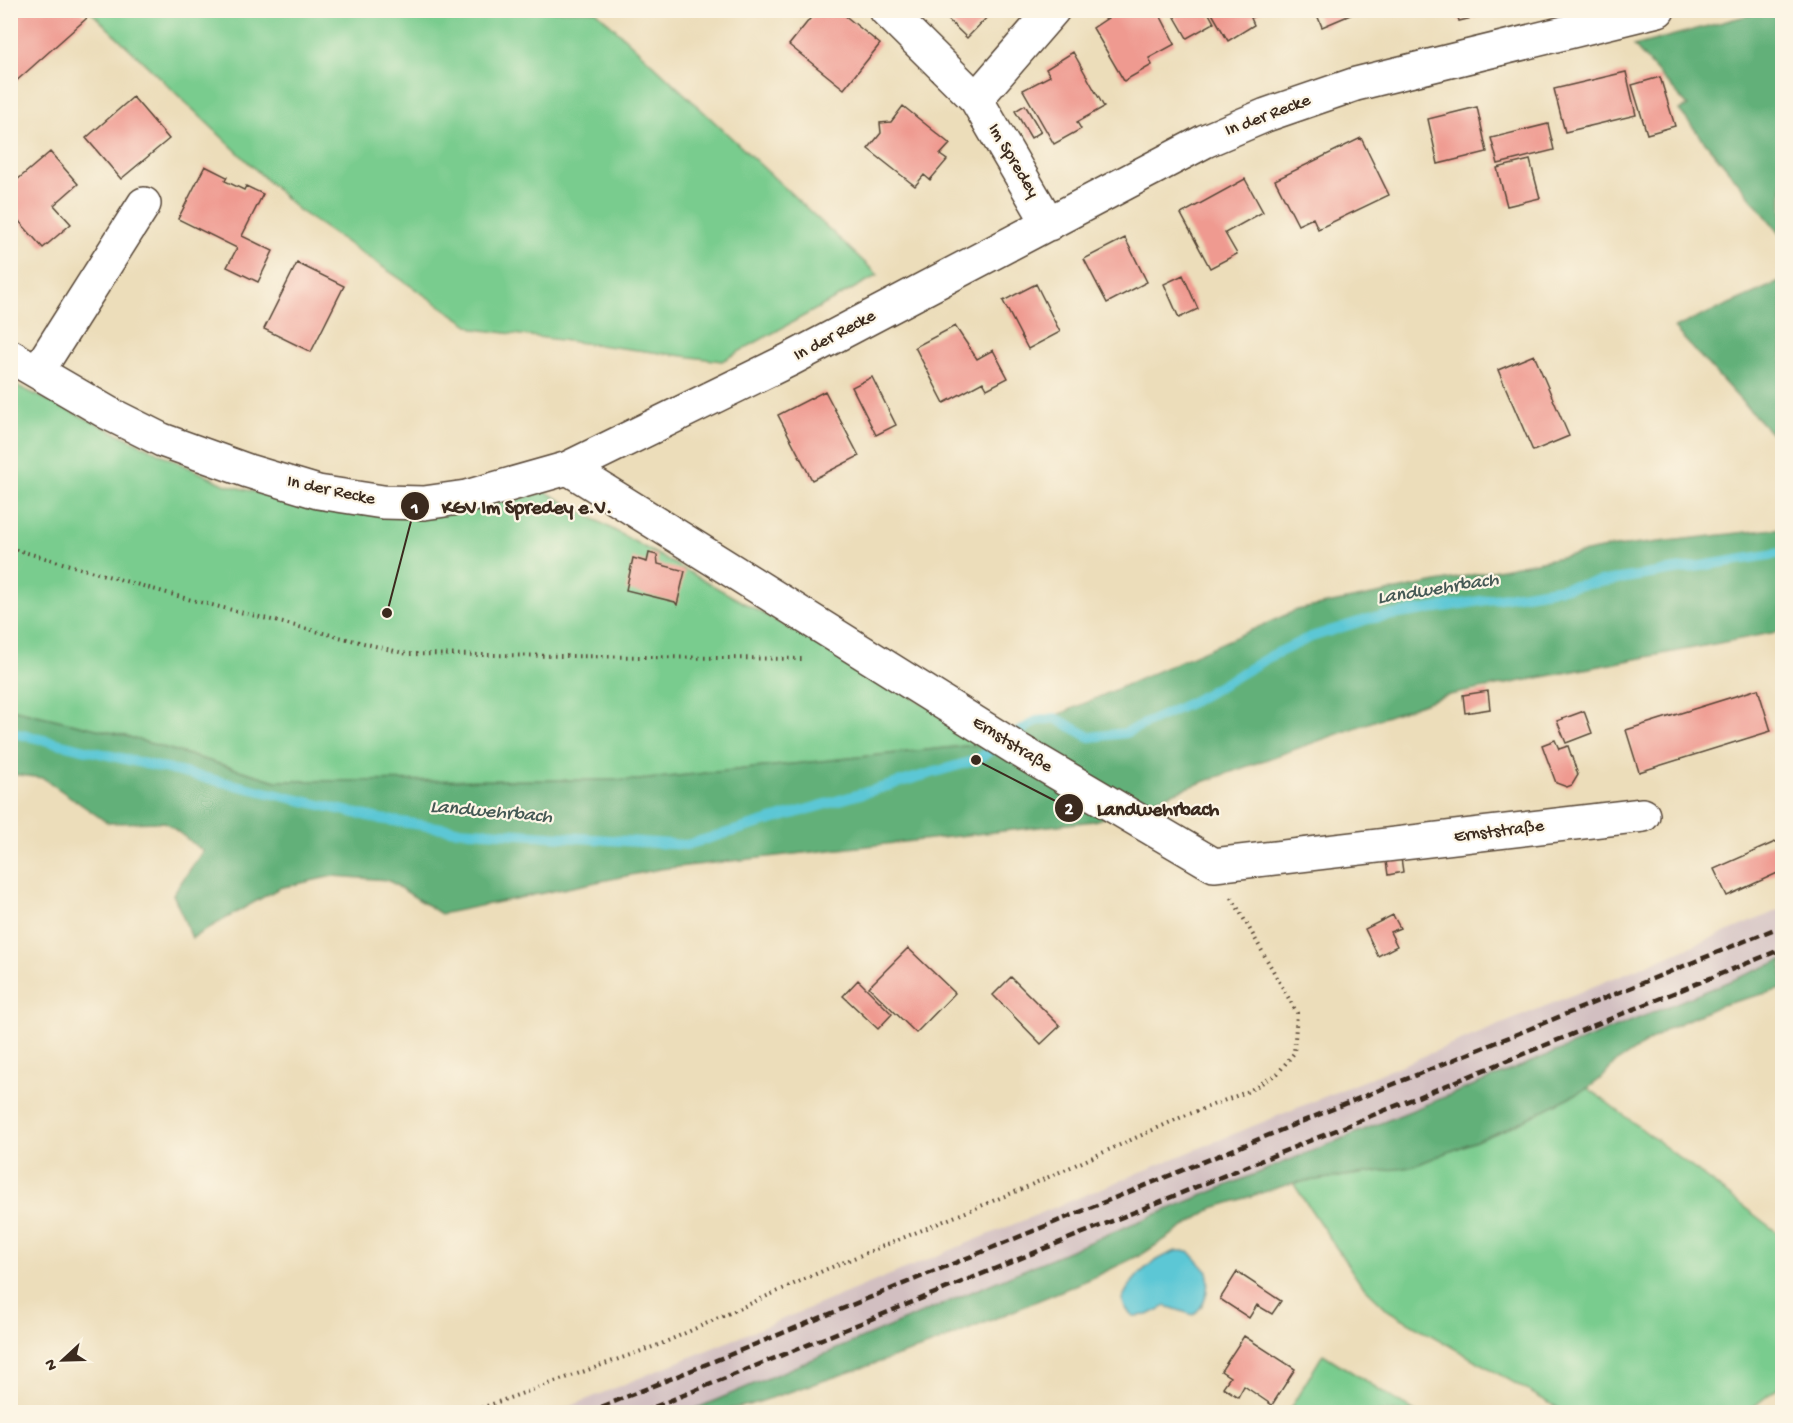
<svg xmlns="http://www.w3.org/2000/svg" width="1793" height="1423" viewBox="0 0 1793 1423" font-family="'Gochi Hand',sans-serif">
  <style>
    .industrial { fill: #d2bfc1 }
    .green { fill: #79cc8e; stroke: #5a7b56; stroke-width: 1.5 }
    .forest { fill: #62b079; stroke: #4e6d4c; stroke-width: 1.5 }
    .water { fill: #5cc7d5; stroke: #4c787a; stroke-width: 1.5 }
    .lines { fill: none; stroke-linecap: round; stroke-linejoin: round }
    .stream { stroke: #5cc7d5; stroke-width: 10 }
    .building { fill: #ef9a90 }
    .minor-casing { stroke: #564535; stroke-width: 36 }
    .path { stroke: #564535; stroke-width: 4; stroke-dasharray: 1.5 4.5; stroke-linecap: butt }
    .minor { stroke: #fff; stroke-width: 33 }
    .rail { stroke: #3b2a1e; stroke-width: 4.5; stroke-dasharray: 9 4.5; stroke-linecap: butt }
    .labels { text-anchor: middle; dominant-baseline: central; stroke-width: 4.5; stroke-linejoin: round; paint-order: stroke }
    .street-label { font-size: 18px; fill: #3b2a1e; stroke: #fcf5e5 }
    .water-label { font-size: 20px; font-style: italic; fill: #455955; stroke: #fcf5e5 }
    .leader { fill: none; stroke: #3b2a1e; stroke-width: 2 }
    .callout-dot { fill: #3b2a1e; stroke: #fcf5e5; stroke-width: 2 }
    .mark-label { font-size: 18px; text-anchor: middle; font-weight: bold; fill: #fff }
    .callout-label { font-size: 20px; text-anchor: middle; font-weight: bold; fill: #3b2a1e; stroke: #fcf5e5; stroke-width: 4.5; stroke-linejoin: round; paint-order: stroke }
  </style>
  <rect width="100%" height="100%" fill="#fcf5e5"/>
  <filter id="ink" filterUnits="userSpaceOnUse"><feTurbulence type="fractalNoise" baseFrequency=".0167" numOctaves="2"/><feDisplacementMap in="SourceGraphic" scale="12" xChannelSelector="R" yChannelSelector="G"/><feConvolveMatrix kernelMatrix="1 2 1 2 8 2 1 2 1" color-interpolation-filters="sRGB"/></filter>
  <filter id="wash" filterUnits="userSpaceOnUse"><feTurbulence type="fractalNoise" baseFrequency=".008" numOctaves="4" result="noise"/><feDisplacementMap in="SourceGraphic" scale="24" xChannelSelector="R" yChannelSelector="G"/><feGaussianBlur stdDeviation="1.35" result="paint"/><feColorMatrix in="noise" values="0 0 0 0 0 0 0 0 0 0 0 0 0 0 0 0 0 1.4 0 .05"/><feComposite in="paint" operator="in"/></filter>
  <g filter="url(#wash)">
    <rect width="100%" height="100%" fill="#ecddba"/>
    <path class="industrial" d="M 1782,909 L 1782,960 L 1125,1227 L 697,1409 L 688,1412 L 556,1412 Z"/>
    <path class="green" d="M 90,11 L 596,11 L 878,275 L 722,361 L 475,329 L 298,210 Z
      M 11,383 L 224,484 L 309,506 L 428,517 L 546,492 L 994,743 L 639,780 L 276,781 L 122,735 L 11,709 Z
      M 1588,1088 L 1782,1236 L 1782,1384 L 1747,1412 L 1565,1412 L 1389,1311 L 1360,1283 L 1293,1183 L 1411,1167 L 1506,1129 Z
      M 1323,1354 L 1415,1412 L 1288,1412 Z"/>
    <path class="forest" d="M 1764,11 L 1782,11 L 1782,236 L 1679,110 L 1688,106 L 1634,46 Z
      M 1782,281 L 1782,445 L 1674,328 Z
      M 1782,528 L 1782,631 L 1444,696 L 1094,821 L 660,869 L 441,914 L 388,880 L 333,876 L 279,888 L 192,938 L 173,894 L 203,851 L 165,822 L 108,823 L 43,778 L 11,774 L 11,709 L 122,735 L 276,781 L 639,780 L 994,743 L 1297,610 L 1606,548 Z
      M 1782,960 L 1782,989 L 1718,1006 L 1667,1029 L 1615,1063 L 1603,1077 L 1588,1088 L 1506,1129 L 1411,1167 L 1293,1183 L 1213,1208 L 1144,1253 L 1090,1279 L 931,1345 L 750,1405 L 715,1412 L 688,1412 L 1125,1227 Z"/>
    <path class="water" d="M 1176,1251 L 1189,1251 L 1208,1272 C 1208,1290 1208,1303 1193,1315 L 1166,1306 L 1148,1315 L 1133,1316 L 1125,1308 L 1122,1299 C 1134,1274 1151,1261 1176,1251 Z"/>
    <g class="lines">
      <path class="stream" d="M 10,732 L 380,819 L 456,830 L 686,845 L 976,760 L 1036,721 L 1055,718 L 1090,737 L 1125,733 L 1194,701 L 1271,656 L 1311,637 L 1368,619 L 1782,553"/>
    </g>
    <g id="blocks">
      <path class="building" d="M 10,10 L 80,10 L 87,18 L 13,84 Z
        M 752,10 L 765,10 L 760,17 Z
        M 817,10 L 838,10 L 880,44 L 844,89 L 789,45 Z
        M 938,10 L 994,10 L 967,38 Z
        M 1120,10 L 1164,10 L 1159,13 L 1175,44 L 1149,58 L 1152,65 L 1124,81 L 1093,28 Z
        M 1175,10 L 1207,10 L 1214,23 L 1187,38 L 1172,12 Z
        M 1210,10 L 1264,10 L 1251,18 L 1254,25 L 1228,41 Z
        M 1315,10 L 1362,10 L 1322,27 Z
        M 1456,10 L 1501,10 L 1501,11 L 1459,21 Z
        M 1073,52 L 1104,107 L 1077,122 L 1081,129 L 1054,144 L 1023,90 L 1050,76 L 1046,69 Z
        M 1626,72 L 1636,115 L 1565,132 L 1554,89 Z
        M 1660,77 L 1675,126 L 1647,134 L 1632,85 Z
        M 133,97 L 169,139 L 121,179 L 86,138 Z
        M 1025,105 L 1041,132 L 1031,138 L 1015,111 Z
        M 903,106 L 950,144 L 940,155 L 947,160 L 930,180 L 924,175 L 915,186 L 868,149 L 881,133 L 880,123 L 891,122 Z
        M 1477,107 L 1487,152 L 1438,164 L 1428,119 Z
        M 1548,124 L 1554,150 L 1498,164 L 1491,138 Z
        M 1361,138 L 1389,195 L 1318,229 L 1313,218 L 1298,225 L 1275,180 Z
        M 50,152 L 78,184 L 54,205 L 71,224 L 43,248 L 10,211 L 10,186 Z
        M 1530,160 L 1540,198 L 1507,206 L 1497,168 Z
        M 205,166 L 227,177 L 225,181 L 244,190 L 246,186 L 263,194 L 242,236 L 273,251 L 258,282 L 227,267 L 237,248 L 178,219 Z
        M 1245,179 L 1263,212 L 1225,233 L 1237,254 L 1210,268 L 1181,214 Z
        M 1125,238 L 1147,282 L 1107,303 L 1084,259 Z
        M 297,263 L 344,286 L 311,352 L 264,329 Z
        M 1183,275 L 1198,309 L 1179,318 L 1164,284 Z
        M 1036,284 L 1060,332 L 1028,349 L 1003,301 Z
        M 955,326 L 977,359 L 993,350 L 1008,378 L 987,389 L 983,382 L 944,403 L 915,347 Z
        M 1534,355 L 1569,436 L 1533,451 L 1498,370 Z
        M 872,377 L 896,425 L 876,435 L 852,387 Z
        M 825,391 L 859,456 L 812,480 L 778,415 Z
        M 649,553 L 657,555 L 658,564 L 685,571 L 677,605 L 675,602 L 626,590 L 633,558 L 647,562 Z
        M 1758,689 L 1771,731 L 1639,772 L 1626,730 Z
        M 1488,691 L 1490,709 L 1465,713 L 1463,695 Z
        M 1584,711 L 1592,733 L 1566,743 L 1557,721 Z
        M 1555,740 L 1559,749 L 1568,746 L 1578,775 L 1572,785 L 1567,787 L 1556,783 L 1542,745 Z
        M 1782,839 L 1782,871 L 1727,896 L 1714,869 Z
        M 1401,858 L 1403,872 L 1388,875 L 1386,861 Z
        M 1393,915 L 1400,928 L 1390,932 L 1397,946 L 1378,956 L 1365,929 Z
        M 908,948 L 955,993 L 916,1033 L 869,987 Z
        M 1011,977 L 1060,1026 L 1041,1044 L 993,995 Z
        M 858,980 L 892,1014 L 878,1029 L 843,996 Z
        M 1237,1272 L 1281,1301 L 1272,1314 L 1257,1305 L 1249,1318 L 1220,1299 Z
        M 1244,1336 L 1295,1369 L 1272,1405 L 1244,1386 L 1238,1397 L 1223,1387 L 1230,1377 L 1221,1371 Z"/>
    </g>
  </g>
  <g filter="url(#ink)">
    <use href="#blocks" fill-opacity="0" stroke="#564535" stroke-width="1.5"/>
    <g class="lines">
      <g class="minor-casing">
        <path id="minor" d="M 886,10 L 976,99 L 1049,224
          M 976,99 L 1053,10
          M 10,356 L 108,413 L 162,440 L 248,471 L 318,492 L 383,502 L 424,503 L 466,497 L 568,468 L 791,359 L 1205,141 L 1266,115 L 1356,84 L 1658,10
          M 38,371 L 144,204
          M 568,468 L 1017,749 L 1214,865 L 1643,815"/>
      </g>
      <path class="path" d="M 10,548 L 188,599 L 407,654 L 805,659
        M 470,1412 L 661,1344 L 827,1269 L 1022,1189 L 1184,1116 L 1249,1091 L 1278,1073 L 1294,1053 L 1297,1013 L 1231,896"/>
      <use href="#minor" class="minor"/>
      <path class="rail" d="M 589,1412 L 1782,926
        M 642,1412 L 1782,949"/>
    </g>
  </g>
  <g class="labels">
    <g class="street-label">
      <text transform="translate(1268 116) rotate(-21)">In der Recke</text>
      <text transform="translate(1013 161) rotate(59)">Im Spredey</text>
      <text transform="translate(835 336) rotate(-28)">In der Recke</text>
      <text transform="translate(331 491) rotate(12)">In der Recke</text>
      <text transform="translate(1012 745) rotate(32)">Ernststraße</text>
      <text transform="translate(1499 832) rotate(-7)">Ernststraße</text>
    </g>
    <g class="water-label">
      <text transform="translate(1438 590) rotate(-9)">Landwehrbach</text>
      <text transform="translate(491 813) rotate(5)">Landwehrbach</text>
    </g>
  </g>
  <path class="leader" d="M387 613L415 506M976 760L1069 808"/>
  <g class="callout-dot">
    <circle cx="387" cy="613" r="6"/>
    <circle cx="976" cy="760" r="6"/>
    <circle cx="415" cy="506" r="15"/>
    <circle cx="1069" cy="808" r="15"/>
  </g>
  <g class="mark-label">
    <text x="415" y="513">1</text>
    <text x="1069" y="814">2</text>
  </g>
  <g class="callout-label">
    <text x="527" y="513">KGV Im Spredey e.V.</text>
    <text x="1158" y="815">Landwehrbach</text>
  </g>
  <rect width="1793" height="1423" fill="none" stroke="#fcf5e5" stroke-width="36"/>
  <g transform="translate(63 1360) rotate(248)" stroke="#fcf5e5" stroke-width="4.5" paint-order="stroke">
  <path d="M0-4.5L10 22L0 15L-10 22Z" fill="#3b2a1e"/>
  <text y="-9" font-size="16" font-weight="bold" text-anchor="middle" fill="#3b2a1e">N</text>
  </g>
</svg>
